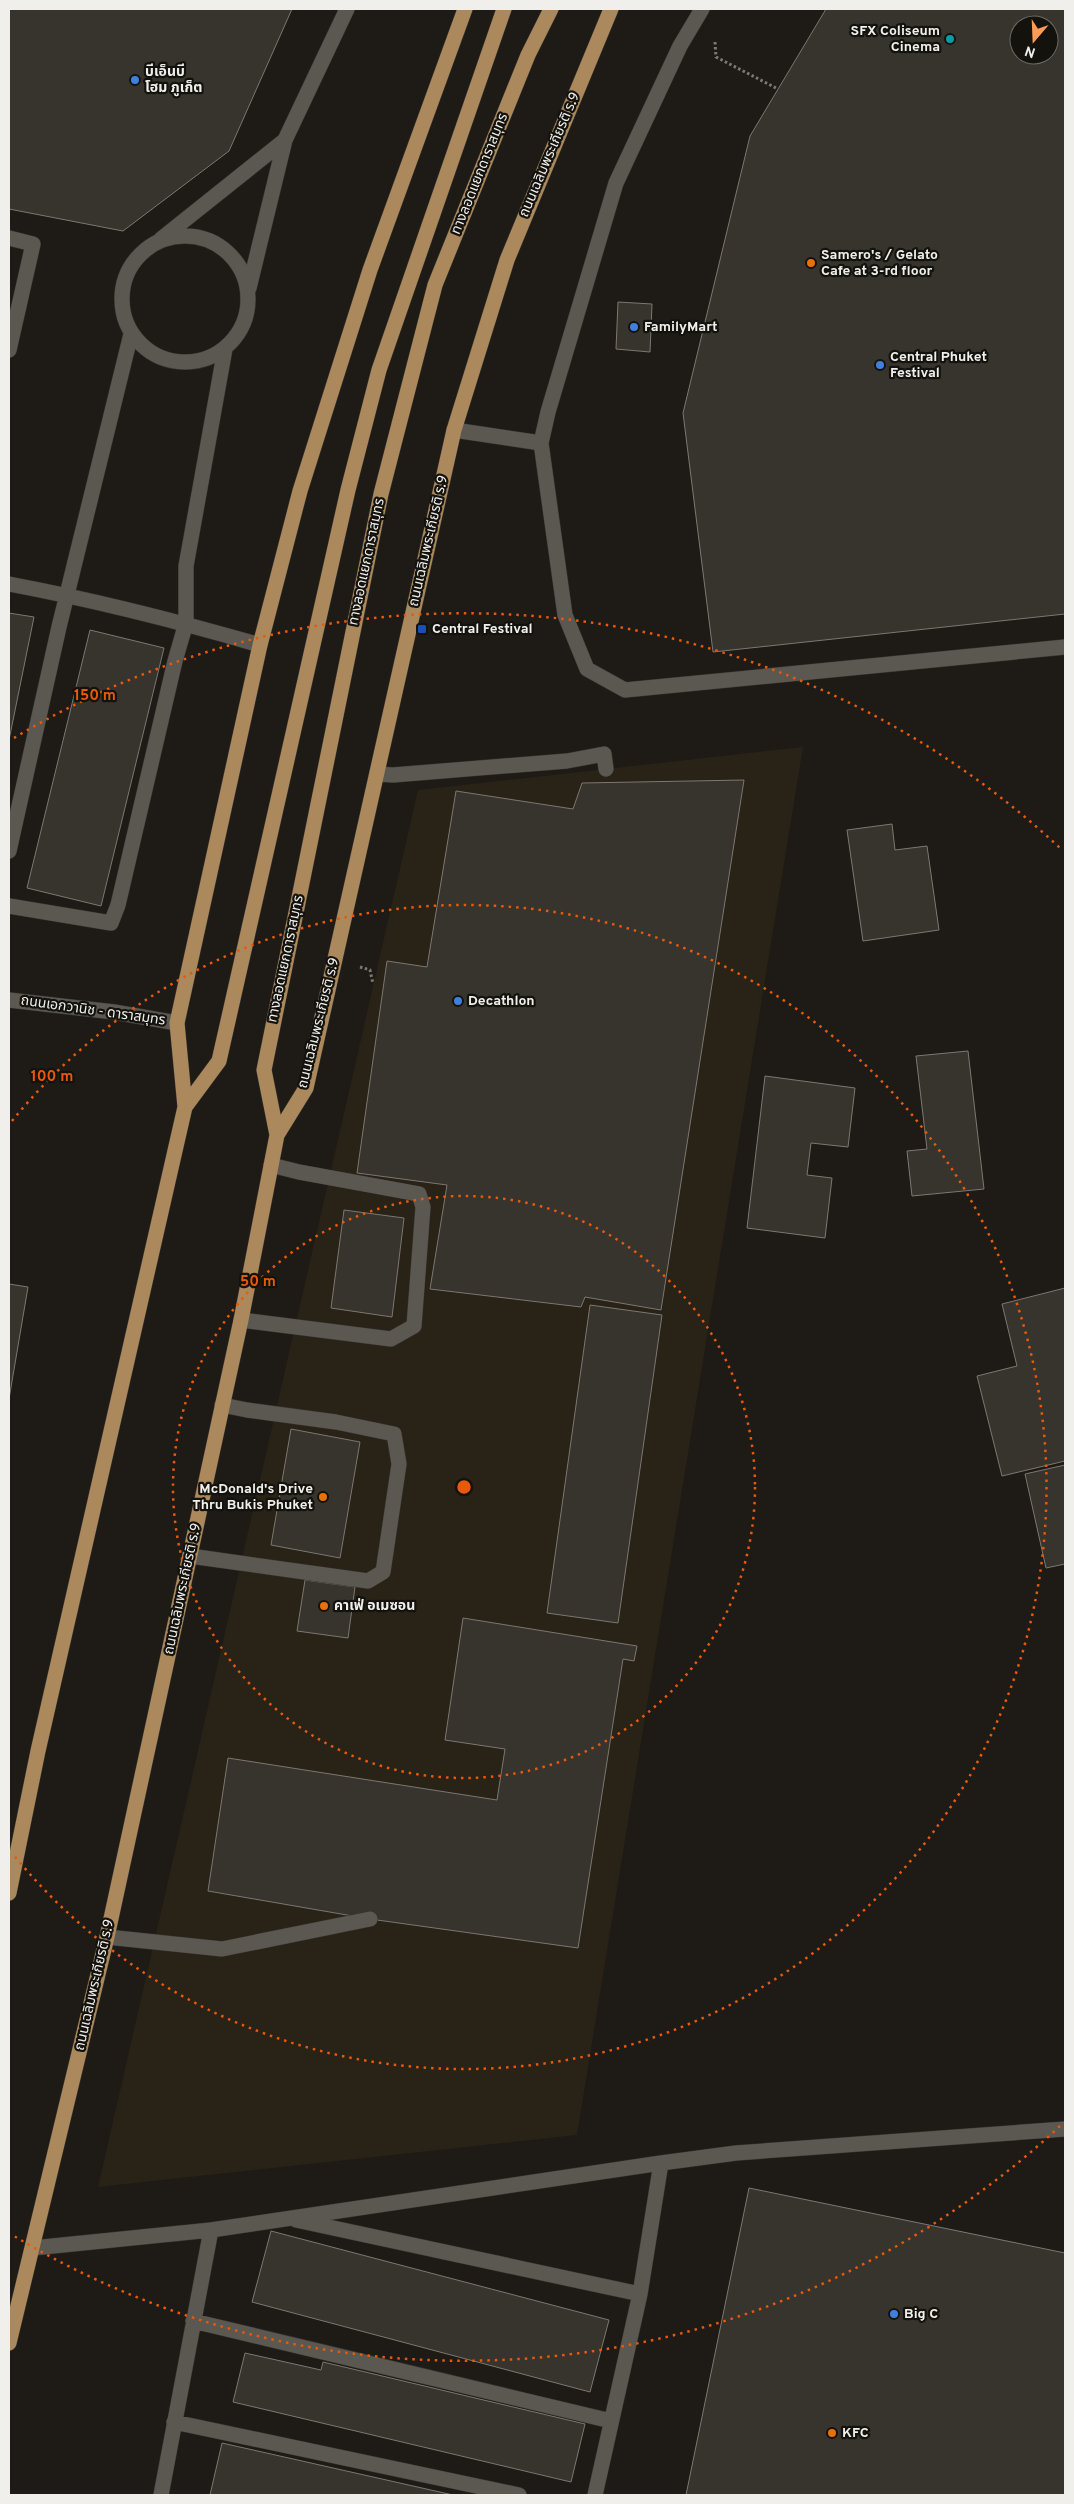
<svg xmlns="http://www.w3.org/2000/svg" width="1074" height="2504" viewBox="0 0 1074 2504" font-family="Overpass,'Noto Sans Thai',sans-serif">
  <style>
    .built { fill: #282217 }
    .building { fill: #37332d; stroke: #7c7771; fill-rule: evenodd }
    .lines { fill: none; stroke-linecap: round; stroke-linejoin: round }
    .minor-casing { stroke: #373531; stroke-width: 16 }
    .major-casing { stroke: #373531; stroke-width: 16 }
    .path { stroke: #7c7975; stroke-width: 3; stroke-dasharray: 2.5 2.5; stroke-linecap: butt }
    .minor { stroke: #5b5851; stroke-width: 15 }
    .major { stroke: #ab895d; stroke-width: 15 }
    .ring { fill: none; stroke: #e8590c; stroke-width: 2.5; stroke-dasharray: 2.5 5 }
    .culture-dot { fill: #0f9aa8; stroke: #14120d; stroke-width: 2 }
    .shop-dot { fill: #3f7fe0; stroke: #14120d; stroke-width: 2 }
    .food-dot { fill: #e8710a; stroke: #14120d; stroke-width: 2 }
    .transit-dot { fill: #1a4fb4; stroke: #14120d; stroke-width: 2 }
    .labels { text-anchor: middle; dominant-baseline: central; stroke-width: 4.5; stroke-linejoin: round; paint-order: stroke }
    .poi-label { font-size: 14px; font-weight: bold; fill: #f1efeb; stroke: #14120d; text-anchor: start }
    .street-label { font-size: 14px; fill: #f1efeb; stroke: #14120d }
    .centre { fill: #e8590c; stroke: #14120d; stroke-width: 2.5 }
    .ring-label { font-size: 15px; text-anchor: middle; font-weight: bold; fill: #e8590c; stroke: #14120d; stroke-width: 4.5; stroke-linejoin: round; paint-order: stroke }
  </style>
  <rect width="100%" height="100%" fill="#1e1b16"/>
  <path class="built" d="M 803,747 L 577,2135 L 98,2187 L 418,790 Z"/>
  <path class="building" d="M 9,9 L 292,9 L 229,151 L 123,231 L 9,209 Z
    M 826,9 L 1065,9 L 1065,614 L 713,652 L 683,413 L 750,136 ZM 1019,25 L 1049,25 L 1049,55 L 1019,55 Z
    M 618,302 L 652,304 L 650,352 L 616,349 Z
    M 9,613 L 34,617 L 9,740 Z
    M 90,630 L 164,648 L 101,906 L 27,888 Z
    M 744,780 L 661,1310 L 585,1297 L 581,1307 L 430,1289 L 447,1185 L 357,1173 L 387,961 L 427,967 L 456,791 L 573,809 L 582,783 Z
    M 892,824 L 895,850 L 927,846 L 939,930 L 863,941 L 847,830 Z
    M 968,1051 L 984,1189 L 912,1196 L 907,1151 L 927,1149 L 916,1056 Z
    M 765,1076 L 855,1088 L 848,1147 L 811,1143 L 807,1175 L 832,1178 L 825,1238 L 747,1228 Z
    M 344,1210 L 404,1218 L 392,1317 L 331,1308 Z
    M 9,1284 L 28,1287 L 9,1399 Z
    M 1065,1288 L 1065,1461 L 1002,1476 L 977,1376 L 1017,1366 L 1002,1304 Z
    M 590,1305 L 662,1315 L 618,1623 L 547,1613 Z
    M 291,1429 L 360,1442 L 340,1558 L 271,1545 Z
    M 1065,1465 L 1065,1564 L 1046,1568 L 1025,1474 Z
    M 305,1580 L 355,1587 L 348,1638 L 297,1631 Z
    M 463,1618 L 637,1646 L 634,1661 L 623,1659 L 578,1948 L 370,1919 L 208,1891 L 228,1758 L 497,1800 L 505,1749 L 445,1740 Z
    M 749,2188 L 1065,2253 L 1065,2495 L 686,2495 Z
    M 271,2231 L 609,2320 L 590,2392 L 252,2302 Z
    M 245,2353 L 321,2370 L 323,2362 L 585,2424 L 571,2482 L 233,2402 Z
    M 222,2443 L 453,2495 L 210,2495 Z"/>
  <g class="lines">
    <g class="minor-casing">
      <path id="minor" d="M122 299a63 63 0 1 1 126 0a63 63 0 1 1-126 0Z
        M 9,238 L 33,244 L 9,350
        M 161,239 L 285,140
        M 249,288 L 285,140 L 347,9
        M 454,430 L 541,443 L 565,615 L 587,669 L 625,690 L 1065,647
        M 541,443 L 548,412 L 616,183 L 680,46 L 702,9
        M 9,584 C 94,600 177,621 260,645
        M 377,774 L 393,775 L 567,761 L 604,754 L 606,769
        M 9,851 L 59,627 L 131,334
        M 9,906 L 111,923 L 118,905 L 175,661 L 186,623 L 186,566 L 225,349
        M 9,1000 L 114,1012 L 177,1023
        M 241,1320 L 391,1339 L 414,1326 L 423,1207 L 419,1194 L 299,1172 L 271,1165
        M 190,1556 L 368,1581 L 383,1572 L 399,1464 L 394,1434 L 336,1422 L 247,1410 L 222,1405
        M 107,1937 L 222,1949 L 370,1919
        M 661,2163 L 736,2153 L 1065,2129
        M 296,2220 L 640,2294
        M 33,2248 L 211,2230 L 661,2163 L 640,2294 L 595,2495
        M 193,2321 L 611,2421
        M 174,2422 L 519,2495
        M 161,2495 L 211,2230"/>
    </g>
    <g class="major-casing">
      <path id="major" d="M 185,1107 L 219,1061 L 348,490 L 379,370 L 504,9
        M 277,1135 L 264,1070 L 381,494 L 435,285 L 528,55 L 551,9
        M 9,1893 L 38,1751 L 185,1107 L 177,1023 L 260,645 L 300,491 L 370,270 L 465,9
        M 9,2343 L 107,1937 L 241,1320 L 277,1135 L 306,1088 L 454,430 L 507,260 L 611,9"/>
    </g>
    <path class="path" d="M 715,42 L 716,57 L 778,89
      M 360,967 L 370,970 L 373,984"/>
    <use href="#minor" class="minor"/>
    <use href="#major" class="major"/>
  </g>
  <g class="ring">
    <circle cx="464" cy="1487" r="291"/>
    <path d="M12 1121A582 582 0 1 1 12 1853"/>
    <path d="M1060 2126A874 874 0 0 1 14 2236M14 738A874 874 0 0 1 1060 848"/>
  </g>
  <circle class="culture-dot" cx="950" cy="39" r="5"/>
  <g class="shop-dot">
    <circle cx="135" cy="80" r="5"/>
    <circle cx="634" cy="327" r="5"/>
    <circle cx="880" cy="365" r="5"/>
    <circle cx="458" cy="1001" r="5"/>
    <circle cx="894" cy="2314" r="5"/>
  </g>
  <g class="food-dot">
    <circle cx="811" cy="263" r="5"/>
    <circle cx="323" cy="1497" r="5"/>
    <circle cx="324" cy="1606" r="5"/>
    <circle cx="832" cy="2433" r="5"/>
  </g>
  <rect class="transit-dot" x="417" y="624" width="10" height="10" rx="2.5"/>
  <g class="labels">
    <g class="poi-label">
      <text x="940" y="31" text-anchor="end">SFX Coliseum<tspan x="940" dy="16">Cinema</tspan></text>
      <text x="145" y="72">บีเอ็นบี<tspan x="145" dy="16">โฮม ภูเก็ต</tspan></text>
      <text x="821" y="255">Samero's / Gelato<tspan x="821" dy="16">Cafe at 3-rd floor</tspan></text>
      <text x="644" y="327">FamilyMart</text>
      <text x="890" y="357">Central Phuket<tspan x="890" dy="16">Festival</tspan></text>
      <text x="432" y="629">Central Festival</text>
      <text x="468" y="1001">Decathlon</text>
      <text x="313" y="1489" text-anchor="end">McDonald's Drive<tspan x="313" dy="16">Thru Bukis Phuket</tspan></text>
      <text x="334" y="1606">คาเฟ่ อเมซอน</text>
      <text x="904" y="2314">Big C</text>
      <text x="842" y="2433">KFC</text>
    </g>
    <g class="street-label">
      <text transform="translate(550 155) rotate(-67)">ถนนเฉลิมพระเกียรติ ร.9</text>
      <text transform="translate(480 174) rotate(-68)">ทางลอดแยกดาราสมุทร</text>
      <text transform="translate(429 541) rotate(-77)">ถนนเฉลิมพระเกียรติ ร.9</text>
      <text transform="translate(367 562) rotate(-78)">ทางลอดแยกดาราสมุทร</text>
      <text transform="translate(286 959) rotate(-78)">ทางลอดแยกดาราสมุทร</text>
      <text transform="translate(93 1011) rotate(8)">ถนนเอกวานิช - ดาราสมุทร</text>
      <text transform="translate(319 1023) rotate(-76)">ถนนเฉลิมพระเกียรติ ร.9</text>
      <text transform="translate(183 1589) rotate(-78)">ถนนเฉลิมพระเกียรติ ร.9</text>
      <text transform="translate(95 1985) rotate(-77)">ถนนเฉลิมพระเกียรติ ร.9</text>
    </g>
  </g>
  <circle cx="464" cy="1487" r="8" class="centre"/>
  <g class="ring-label">
    <text x="95" y="700">150 m</text>
    <text x="52" y="1081">100 m</text>
    <text x="258" y="1286">50 m</text>
  </g>
  <rect width="1074" height="2504" fill="none" stroke="#f1efeb" stroke-width="20"/>
  <g transform="translate(1034 40) rotate(199)"><circle r="24" fill="#14120d" stroke="#6c6a66"/>
  <path d="M0-4L9 19L0 12L-9 19Z" fill="#fd9c56"/>
  <text y="-8" font-size="14" font-weight="bold" text-anchor="middle" fill="#f1efeb">N</text>
  </g>
</svg>
